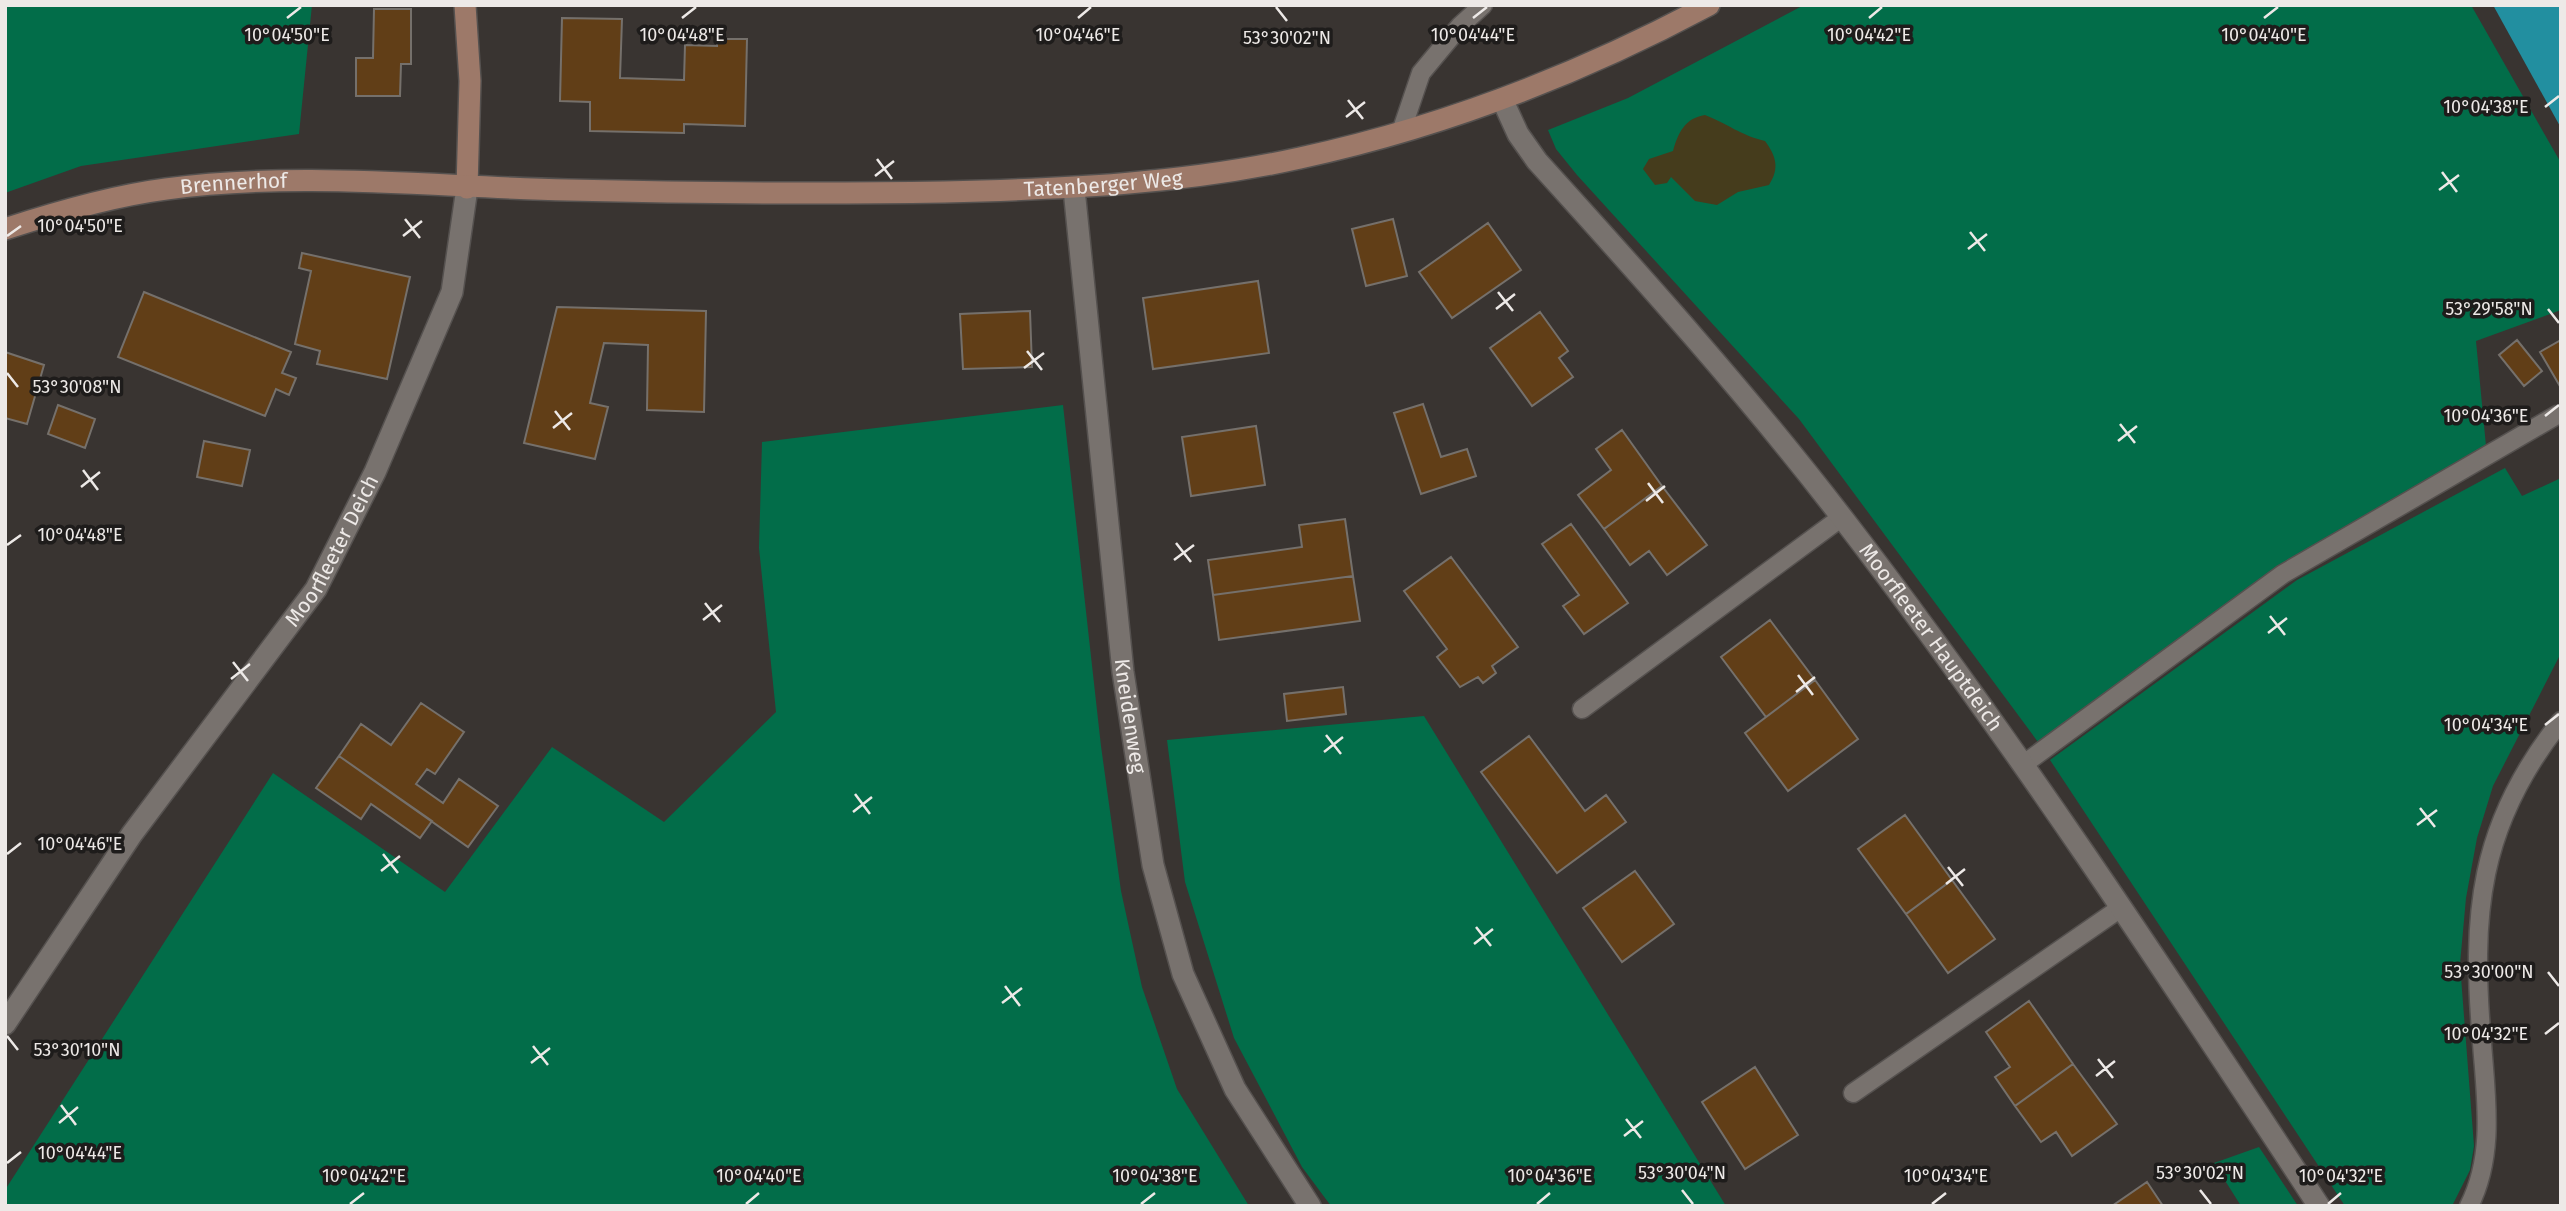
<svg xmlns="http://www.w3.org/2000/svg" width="2566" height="1211" viewBox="0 0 2566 1211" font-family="'Fira Sans',sans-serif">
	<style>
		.green { fill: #026d49 }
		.sand { fill: #453c1c }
		.water { fill: #228fa0 }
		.building { fill: #613e17; stroke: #75706b; stroke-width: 2 }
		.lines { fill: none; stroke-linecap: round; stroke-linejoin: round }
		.lane-casing { stroke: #55514f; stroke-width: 21 }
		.street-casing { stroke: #55514f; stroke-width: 24 }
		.secondary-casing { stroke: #55514f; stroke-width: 24 }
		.lane { stroke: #78726e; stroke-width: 18 }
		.street { stroke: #78726e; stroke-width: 21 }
		.secondary { stroke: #9d7969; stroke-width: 21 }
		.ticks { fill: none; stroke: #ede9e7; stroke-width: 2.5 }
		.labels { text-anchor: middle; stroke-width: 7; stroke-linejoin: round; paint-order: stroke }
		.street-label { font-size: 21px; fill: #ede9e7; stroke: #1e1c1b }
		.ticks-label { font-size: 18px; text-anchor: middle; fill: #ede9e7; stroke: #1e1c1b; stroke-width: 7; stroke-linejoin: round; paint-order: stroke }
	</style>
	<rect width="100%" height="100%" fill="#393431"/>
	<path class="green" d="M 5,5 L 312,5 L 299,134 L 81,166 L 5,193 Z
		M 1804,5 L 2471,5 L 2561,163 L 2561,310 L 2476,341 L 2486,446 L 2253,585 L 2038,742 L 1799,419 L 1577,175 L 1556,149 L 1548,130 L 1628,98 Z
		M 1063,405 L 1101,746 L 1121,891 L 1142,987 L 1177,1089 L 1249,1206 L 5,1206 L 5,1190 L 273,773 L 445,892 L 552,747 L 664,822 L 776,712 L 759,548 L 762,442 Z
		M 2505,468 L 2522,496 L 2561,478 L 2561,653 L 2493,786 L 2477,838 L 2466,898 L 2460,964 L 2474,1146 L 2470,1170 L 2452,1206 L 2345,1206 L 2050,760 L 2297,580 Z
		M 1424,716 L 1726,1206 L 1331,1206 L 1302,1167 L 1234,1038 L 1185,882 L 1167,740 Z
		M 2259,1147 L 2298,1206 L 2241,1206 L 2214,1163 Z"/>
	<path class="sand" d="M 1705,115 C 1728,124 1740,135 1765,141 C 1776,156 1780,168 1769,185 L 1738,192 L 1717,205 L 1695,201 L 1671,177 L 1667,183 L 1655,185 L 1643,169 L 1649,159 L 1673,151 C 1678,133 1685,118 1705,115 Z"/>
	<path class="water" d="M 2493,5 L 2561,5 L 2561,128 Z"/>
	<path class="building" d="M 374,9 L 411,9 L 411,64 L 401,64 L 400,96 L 356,96 L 356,58 L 373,58 Z
		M 562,18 L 622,19 L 620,78 L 684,80 L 685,45 L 717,46 L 717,39 L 747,39 L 745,126 L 684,124 L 684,133 L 590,131 L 590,102 L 560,101 Z
		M 1393,219 L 1407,276 L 1366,286 L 1352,229 Z
		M 1488,223 L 1521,270 L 1452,318 L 1419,272 Z
		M 302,253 L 410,277 L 387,379 L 317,364 L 320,351 L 295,344 L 311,271 L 299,268 Z
		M 1258,281 L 1269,353 L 1153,369 L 1143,298 Z
		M 144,292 L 291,352 L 282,373 L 296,378 L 289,395 L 276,389 L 265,416 L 118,357 Z
		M 557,307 L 706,311 L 704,412 L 647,410 L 648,345 L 604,343 L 590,403 L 608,407 L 595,459 L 524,443 Z
		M 1030,311 L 1032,367 L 963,369 L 960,314 Z
		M 1540,312 L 1568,351 L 1559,358 L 1573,377 L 1532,406 L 1490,348 Z
		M 2517,340 L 2542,371 L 2524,386 L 2499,355 Z
		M 2561,340 L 2561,388 L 2540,352 Z
		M 5,352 L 44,365 L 27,424 L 5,418 Z
		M 1423,404 L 1441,457 L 1467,449 L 1476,476 L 1421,494 L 1394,413 Z
		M 58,405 L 95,419 L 85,448 L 48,434 Z
		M 1256,426 L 1265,485 L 1191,496 L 1182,437 Z
		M 1622,430 L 1662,486 L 1604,529 L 1578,495 L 1611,470 L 1596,449 Z
		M 204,441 L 250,450 L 242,486 L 197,477 Z
		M 1662,486 L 1707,545 L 1667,575 L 1649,551 L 1630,565 L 1604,529 Z
		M 1345,519 L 1353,576 L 1213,595 L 1208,560 L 1302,547 L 1299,525 Z
		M 1571,524 L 1628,603 L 1584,634 L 1563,606 L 1579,595 L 1542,544 Z
		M 1451,557 L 1518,647 L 1492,666 L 1496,673 L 1483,683 L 1478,677 L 1460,687 L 1437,657 L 1447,649 L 1404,591 Z
		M 1353,576 L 1360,621 L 1219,640 L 1213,595 Z
		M 1770,620 L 1815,680 L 1766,717 L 1721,657 Z
		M 1815,680 L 1858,739 L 1788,791 L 1745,733 Z
		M 1343,687 L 1346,714 L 1287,721 L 1284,694 Z
		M 421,703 L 464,732 L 435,774 L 427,769 L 416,784 L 443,803 L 459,779 L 498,806 L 468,847 L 339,756 L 361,724 L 391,745 Z
		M 1529,736 L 1585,811 L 1606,795 L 1626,822 L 1557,873 L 1481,772 Z
		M 339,756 L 432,821 L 420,838 L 371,804 L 361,819 L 316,788 Z
		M 1905,815 L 1952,880 L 1906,914 L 1858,849 Z
		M 1635,871 L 1674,924 L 1622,962 L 1583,908 Z
		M 1952,880 L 1995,939 L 1948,973 L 1906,914 Z
		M 2029,1001 L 2073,1064 L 2015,1106 L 1995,1077 L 2010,1067 L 1986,1032 Z
		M 2073,1064 L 2117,1124 L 2072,1156 L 2056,1132 L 2041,1142 L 2015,1106 Z
		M 1755,1067 L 1798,1135 L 1745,1169 L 1702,1102 Z
		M 2147,1182 L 2163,1206 L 2112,1206 Z"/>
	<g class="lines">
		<defs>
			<path id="lane" d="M 1401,132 L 1421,73 L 1460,26 L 1483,5
				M 1582,709 L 1842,517
				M 2024,764 L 2283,574 L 2557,415
				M 1853,1093 L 2122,907
				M 2469,1206 C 2495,1155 2486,1098 2482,1043 C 2471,915 2478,825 2561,721"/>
			<g id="street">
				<path id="s1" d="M 1502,99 L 1518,134 L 1537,161 C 1643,278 1748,395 1844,520 C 2014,741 2166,973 2319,1206"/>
				<path id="s2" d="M 1074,189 L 1123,672 L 1153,865 L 1183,974 L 1235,1089 L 1310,1206"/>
				<path id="s3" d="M 5,1024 L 132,834 L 316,589 L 375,472 L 452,292 L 467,188"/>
			</g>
			<g id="secondary">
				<path d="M 465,5 L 470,81 L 467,188"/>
				<path id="s4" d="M 5,229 C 57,212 112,196 166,189 C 299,171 435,187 568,190 C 693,193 819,194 944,192 C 1064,189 1183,184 1300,158 C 1443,127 1580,74 1709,5"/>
			</g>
		</defs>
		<use href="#lane" class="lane-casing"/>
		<use href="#street" class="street-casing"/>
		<use href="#secondary" class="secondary-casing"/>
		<use href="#lane" class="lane"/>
		<use href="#street" class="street"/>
		<use href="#secondary" class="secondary"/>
	</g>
	<path class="ticks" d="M 1276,7 L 1287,21M 287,18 L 301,7M 682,18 L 696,7M 1078,18 L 1091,7M 1473,18 L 1487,7M 1869,18 L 1882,7M 2264,18 L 2278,7M 1348,100 L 1363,119M 2545,107 L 2559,96M 1346,117 L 1365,102M 877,159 L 892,179M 2442,172 L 2457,192M 875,176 L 894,161M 2439,190 L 2459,175M 405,219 L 420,238M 1970,232 L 1985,251M 7,236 L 21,226M 403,236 L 422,221M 1968,249 L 1987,234M 1498,292 L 1513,311M 1496,309 L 1515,294M 2548,309 L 2559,323M 1027,351 L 1042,370M 1024,368 L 1044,353M 7,373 L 18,387M 555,411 L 570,430M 2545,416 L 2559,405M 2120,424 L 2135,443M 553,428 L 572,413M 2118,441 L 2137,426M 83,470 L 98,490M 1648,483 L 1663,503M 81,487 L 100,472M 1646,501 L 1665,486M 1176,543 L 1191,562M 7,545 L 21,535M 1174,560 L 1194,545M 705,603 L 720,622M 2270,616 L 2285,635M 703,620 L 722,605M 2268,633 L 2287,618M 233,662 L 248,681M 1798,675 L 1813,695M 231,679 L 250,664M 1796,692 L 1815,677M 2545,725 L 2559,714M 1326,735 L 1341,754M 1324,752 L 1343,737M 855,794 L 870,814M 2420,808 L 2435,827M 853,812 L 872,797M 2417,825 L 2437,810M 7,854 L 21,843M 383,854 L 398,873M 1948,867 L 1963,886M 381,871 L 400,856M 1946,884 L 1965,869M 1476,927 L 1491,946M 1474,944 L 1493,929M 2548,972 L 2559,986M 1005,986 L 1020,1006M 1002,1003 L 1022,988M 2545,1034 L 2559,1023M 7,1036 L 18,1050M 533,1046 L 548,1065M 2098,1059 L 2113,1078M 531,1063 L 550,1048M 2096,1076 L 2115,1061M 61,1105 L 76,1125M 1626,1119 L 1641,1138M 59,1123 L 78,1107M 1624,1136 L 1643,1121M 7,1163 L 21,1152M 1682,1190 L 1693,1204M 2200,1190 L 2211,1204M 350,1204 L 364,1193M 746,1204 L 759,1193M 1141,1204 L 1155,1193M 1537,1204 L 1550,1193M 1932,1204 L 1946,1193M 2328,1204 L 2341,1193"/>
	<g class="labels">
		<g class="street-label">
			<text dy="7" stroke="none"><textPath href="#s4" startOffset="1104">Tatenberger Weg</textPath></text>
			<text dy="7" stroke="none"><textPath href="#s4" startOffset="234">Brennerhof</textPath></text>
			<text dy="7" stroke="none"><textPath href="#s3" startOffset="576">Moorfleeter Deich</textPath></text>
			<text dy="7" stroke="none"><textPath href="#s1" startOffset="690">Moorfleeter Hauptdeich</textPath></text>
			<text dy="7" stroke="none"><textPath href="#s2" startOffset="530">Kneidenweg</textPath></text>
		</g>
	</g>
	<g class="ticks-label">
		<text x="287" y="41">10°04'50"E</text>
		<text x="682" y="41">10°04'48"E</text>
		<text x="1078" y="41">10°04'46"E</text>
		<text x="1473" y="41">10°04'44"E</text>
		<text x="1869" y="41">10°04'42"E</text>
		<text x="2264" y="41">10°04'40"E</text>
		<text x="1287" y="44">53°30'02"N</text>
		<text x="2486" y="113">10°04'38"E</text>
		<text x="80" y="232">10°04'50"E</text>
		<text x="2489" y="315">53°29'58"N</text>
		<text x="77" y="393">53°30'08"N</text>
		<text x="2486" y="422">10°04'36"E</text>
		<text x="80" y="541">10°04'48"E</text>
		<text x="2486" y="731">10°04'34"E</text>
		<text x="80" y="850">10°04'46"E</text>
		<text x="2489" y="978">53°30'00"N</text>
		<text x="2486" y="1040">10°04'32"E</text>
		<text x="77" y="1056">53°30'10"N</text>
		<text x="80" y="1159">10°04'44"E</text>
		<text x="1682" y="1179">53°30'04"N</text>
		<text x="2200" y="1179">53°30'02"N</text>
		<text x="364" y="1182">10°04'42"E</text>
		<text x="759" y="1182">10°04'40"E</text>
		<text x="1155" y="1182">10°04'38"E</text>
		<text x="1550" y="1182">10°04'36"E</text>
		<text x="1946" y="1182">10°04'34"E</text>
		<text x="2341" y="1182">10°04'32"E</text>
	</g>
	<rect width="2566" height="1211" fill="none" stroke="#ede9e7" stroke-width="14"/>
</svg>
